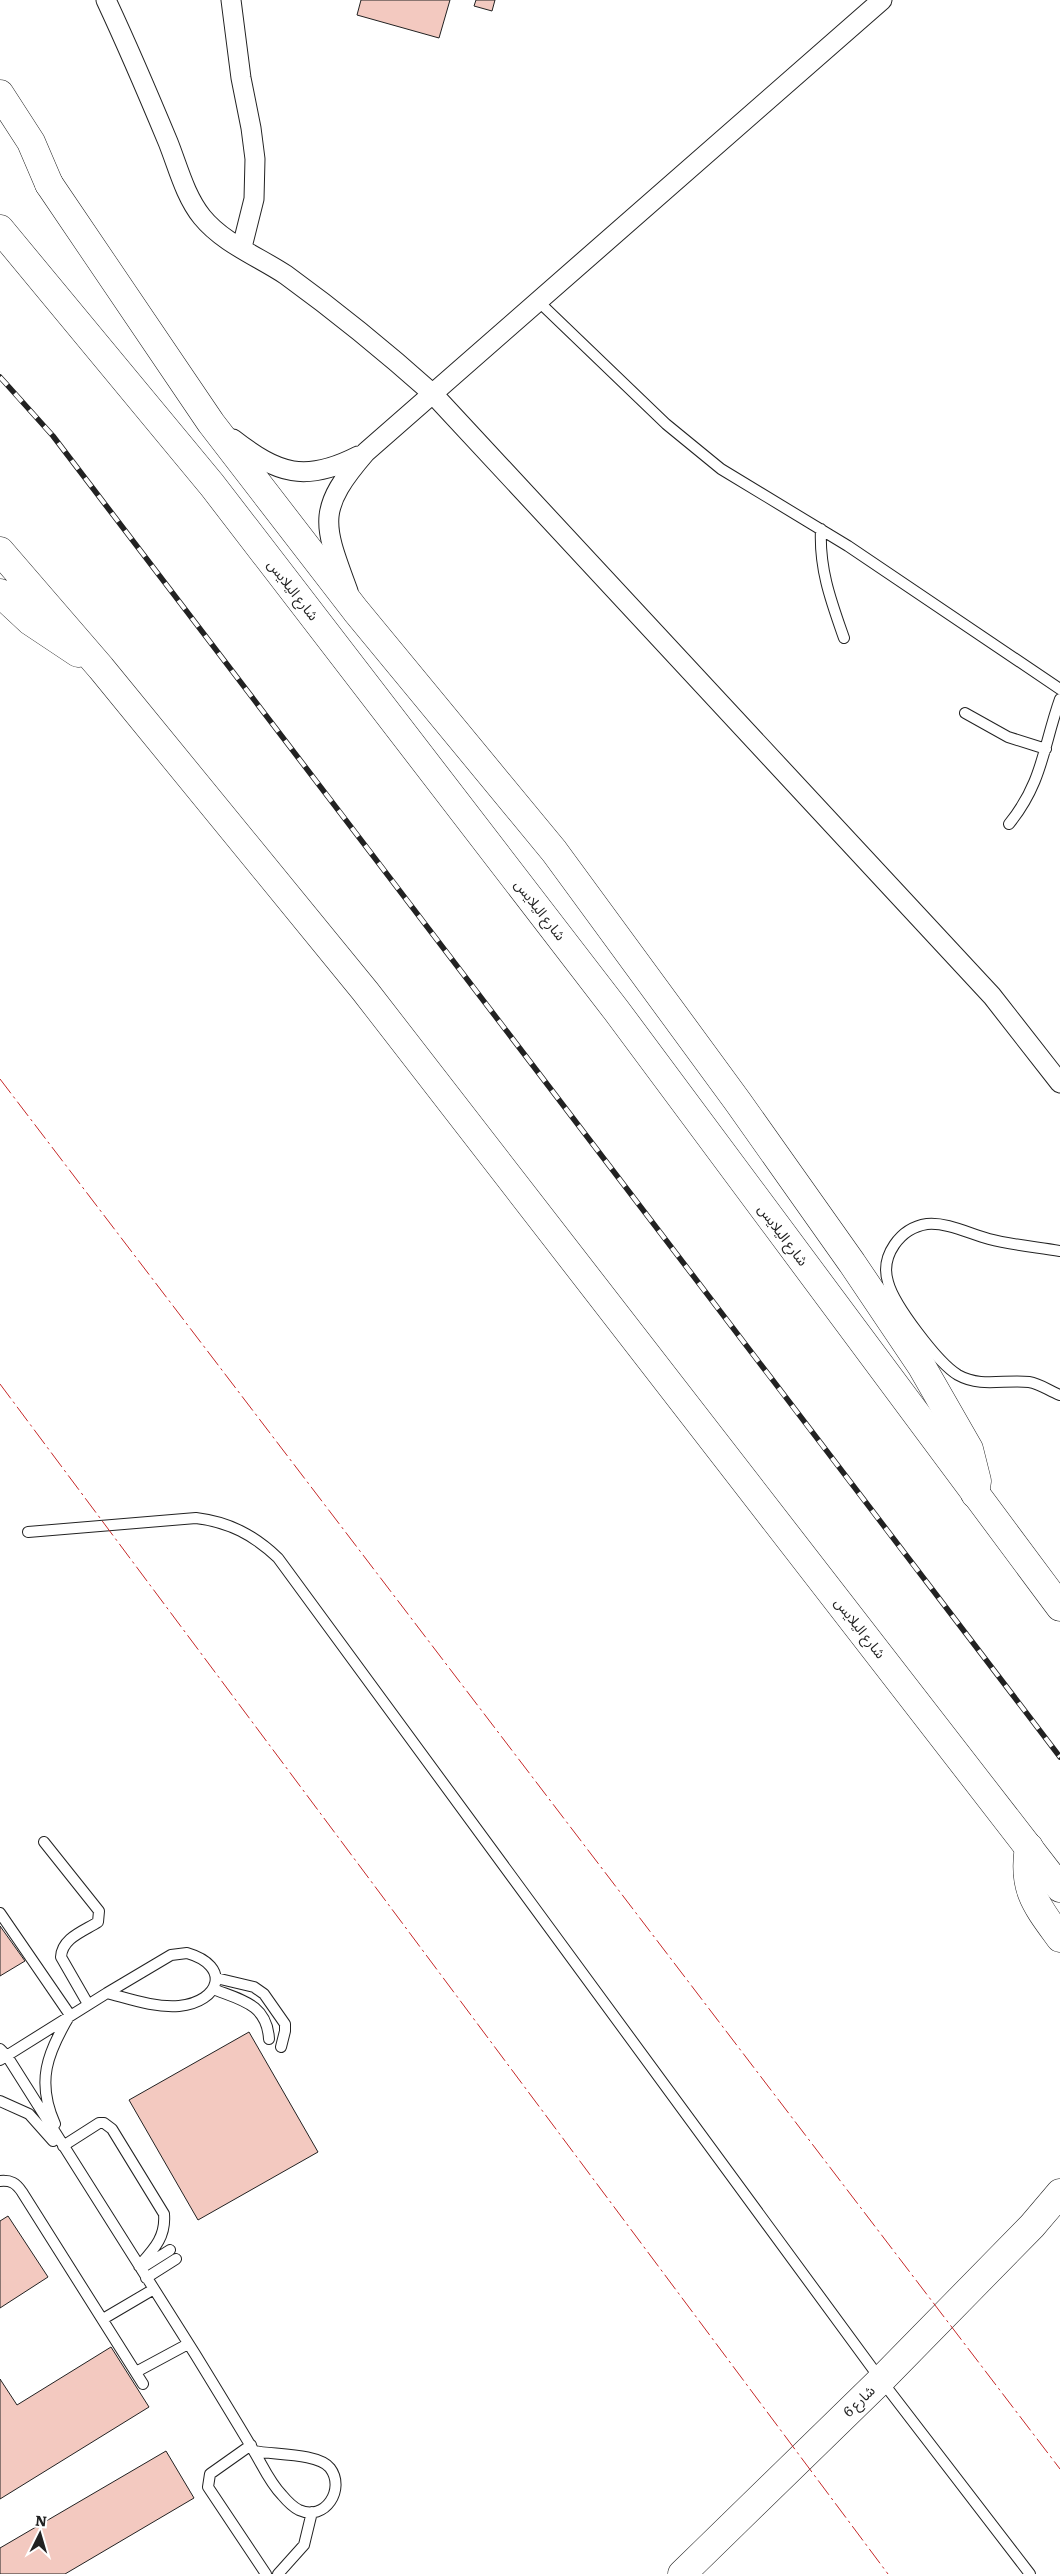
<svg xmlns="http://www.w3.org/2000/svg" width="1060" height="2574" viewBox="0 0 1060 2574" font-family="Literata,'Noto Sans Arabic',serif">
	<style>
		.building { fill: #f3c9c0; stroke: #222 }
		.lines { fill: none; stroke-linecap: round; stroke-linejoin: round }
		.lane-casing { stroke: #222; stroke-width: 12 }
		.street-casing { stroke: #222; stroke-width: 21 }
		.secondary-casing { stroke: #222; stroke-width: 29 }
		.highway-casing { stroke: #222; stroke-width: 29 }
		.lane { stroke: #fff; stroke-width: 10 }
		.street { stroke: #fff; stroke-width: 19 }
		.secondary { stroke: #fff; stroke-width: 28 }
		.highway { stroke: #fff; stroke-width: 28 }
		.rail-casing { stroke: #222; stroke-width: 5.5 }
		.rail { stroke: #fff; stroke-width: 4; stroke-dasharray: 11; stroke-linecap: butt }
		.power { stroke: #c62828; stroke-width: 1; stroke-dasharray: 18 4 2.5 4; stroke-linecap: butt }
		.labels { text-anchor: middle; stroke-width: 4; stroke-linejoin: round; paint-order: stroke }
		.street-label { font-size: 14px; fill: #222; stroke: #fff }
	</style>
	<rect width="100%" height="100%" fill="#fff"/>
	<path class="building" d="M 361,0 L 450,0 L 439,38 L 357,15 Z
		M 476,0 L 495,0 L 492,11 L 474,6 Z
		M 0,1926 L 25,1961 L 0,1976 Z
		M 249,2032 L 318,2152 L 198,2220 L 129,2100 Z
		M 8,2216 L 48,2277 L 0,2308 L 0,2221 Z
		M 111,2347 L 149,2407 L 0,2499 L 0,2379 L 17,2405 Z
		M 166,2451 L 194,2498 L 65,2574 L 0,2574 L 0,2548 Z"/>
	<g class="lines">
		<defs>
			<path id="lane" d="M 538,301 L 666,424 L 721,469 L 848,546 L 1060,689
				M 821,529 C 819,569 831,601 844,638
				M 965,713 L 1008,737 L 1046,749
				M 1009,824 C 1043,782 1043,747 1060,699
				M 1060,1251 C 1036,1247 1012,1245 989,1239 C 970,1234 947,1222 927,1224 C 900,1228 880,1256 888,1282 C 894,1305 938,1363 958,1375 C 981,1388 1005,1379 1029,1382 C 1041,1384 1049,1391 1060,1395
				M 28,1532 L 196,1518 C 229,1522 254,1535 278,1558 L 881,2380 L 1030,2574
				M 44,1842 L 99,1911 L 98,1922 C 84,1931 62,1938 61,1957 L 88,2004
				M 0,1913 L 70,2015 C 47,2053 36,2082 55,2124
				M 187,1953 C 232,1966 220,2002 179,2006 C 155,2008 130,1999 107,1993 L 171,1955 Z
				M 216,1978 L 254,1987 L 264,1994 L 285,2024 L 285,2031 L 281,2047
				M 213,1989 C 241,2000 267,2004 269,2039
				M 0,2049 L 7,2056 C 69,2156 133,2254 195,2354 C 214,2385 233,2416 252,2448 C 262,2464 269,2482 282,2495 C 287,2501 293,2507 299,2510 C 325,2522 346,2489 330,2468 C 318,2453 273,2455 254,2451
				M 0,2060 L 107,1993
				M 0,2101 L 29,2114 L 53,2141
				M 63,2146 L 99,2123 L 104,2123 L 112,2129 L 164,2214 C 166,2237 154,2249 139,2266
				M 0,2181 C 11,2180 16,2183 22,2192 L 143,2384
				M 143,2267 L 170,2250
				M 146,2278 L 176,2259
				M 103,2319 L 154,2289
				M 136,2372 L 188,2344
				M 251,2445 L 210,2474 L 208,2487 L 266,2574
				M 278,2574 L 304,2545 L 312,2512"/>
			<path id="street" d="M 106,0 C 128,47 148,94 168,142 C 178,167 185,196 202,217 C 223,243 259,257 286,275 C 337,312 386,352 433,394 L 992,996 L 1060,1083
				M 231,0 L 241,78 L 251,128 L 255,159 L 254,199 L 242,247
				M 233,439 C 278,474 305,483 358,456
				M 348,591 C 323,523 316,510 366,452 L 882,0"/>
			<path id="secondary" d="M 49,184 L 211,423 L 356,611 L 554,851 L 738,1102 L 852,1263 L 922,1367 L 969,1449 L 977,1481 L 975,1494
				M 1029,1847 C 1022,1889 1036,1905 1060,1938
				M 682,2574 L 881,2380 L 1032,2226 L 1060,2193"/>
			<path id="highway" d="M 0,94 L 31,142 L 49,184
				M 0,229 L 212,485 L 616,1010 L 1060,1607
				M 0,551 L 101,668 L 365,991 L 1060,1888
				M 0,593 L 30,621 L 78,653"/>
		</defs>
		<use href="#lane" class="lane-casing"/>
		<use href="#street" class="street-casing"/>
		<use href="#secondary" class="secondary-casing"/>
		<use href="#highway" class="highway-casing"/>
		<use href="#lane" class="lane"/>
		<use href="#street" class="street"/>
		<use href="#secondary" class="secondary"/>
		<use href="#highway" class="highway"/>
		<defs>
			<path id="rail" d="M 0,377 L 53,436 L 1060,1757"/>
		</defs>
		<use href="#rail" class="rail-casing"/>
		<use href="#rail" class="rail"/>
		<path class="power" d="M 0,1079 L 1060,2469
			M 0,1384 L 888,2574"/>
	</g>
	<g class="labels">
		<g class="street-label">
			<text transform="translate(293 590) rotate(52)" y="5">شارع اليلايس</text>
			<text transform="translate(540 910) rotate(52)" y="5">شارع اليلايس</text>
			<text transform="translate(783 1235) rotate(53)" y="5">شارع اليلايس</text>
			<text transform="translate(860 1628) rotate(52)" y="5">شارع اليلايس</text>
			<text transform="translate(859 2401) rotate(-44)" y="5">شارع 6</text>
		</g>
	</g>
	<g transform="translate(40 2534) rotate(5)" stroke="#ffffff" stroke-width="4" paint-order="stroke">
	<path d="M0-4L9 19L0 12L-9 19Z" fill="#222222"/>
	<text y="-8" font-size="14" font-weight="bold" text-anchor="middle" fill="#222222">N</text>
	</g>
</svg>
